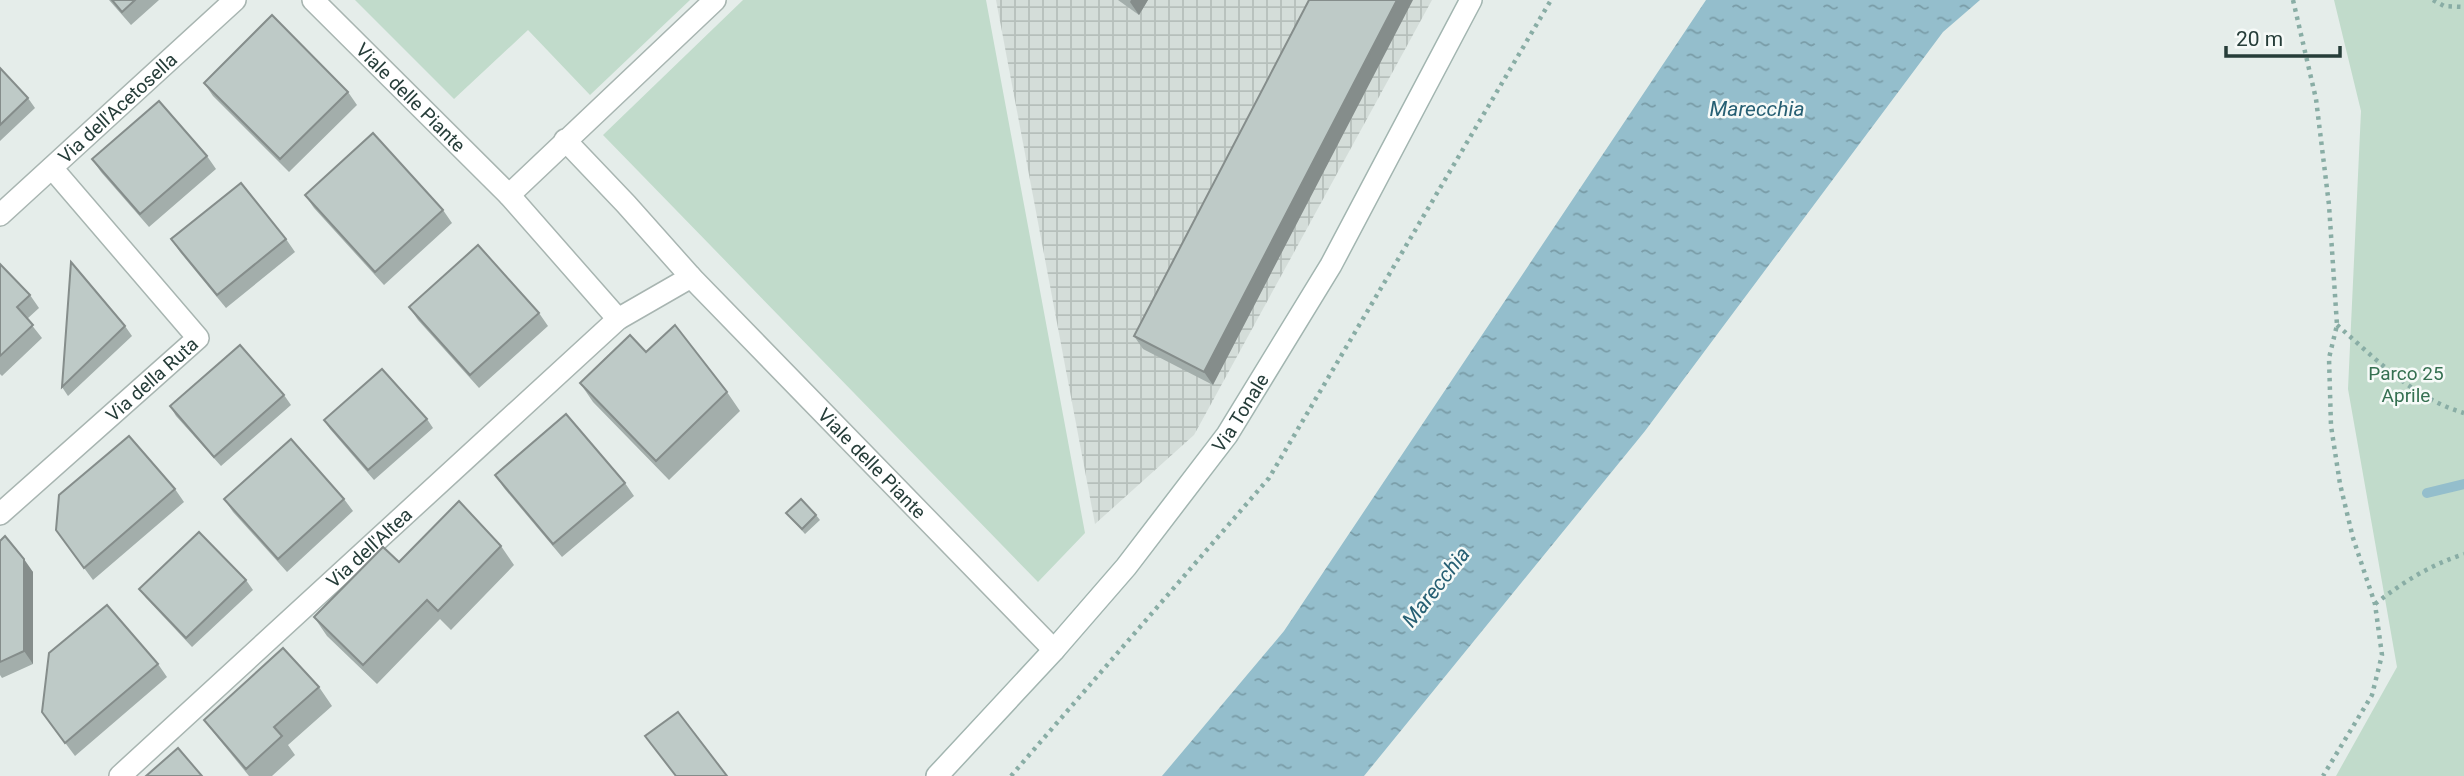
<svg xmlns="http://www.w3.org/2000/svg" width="2464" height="776" viewBox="0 0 2464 776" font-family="Roboto,sans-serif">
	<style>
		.industrial { fill: url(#industrial-grid) }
		.green { fill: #c1dbcb }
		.water { fill: url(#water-ripples) }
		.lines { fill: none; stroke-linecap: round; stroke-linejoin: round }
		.stream { stroke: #94becc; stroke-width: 10 }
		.street-casing { stroke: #a8b5b1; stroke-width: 24 }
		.secondary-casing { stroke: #a2b5b0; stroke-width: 24 }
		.path { stroke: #89ada5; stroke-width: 4.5; stroke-dasharray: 3.5 5; stroke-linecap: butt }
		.street { stroke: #fff; stroke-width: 21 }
		.secondary { stroke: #fff; stroke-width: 21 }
		.wall { fill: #a3aeab }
		.shaded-wall { fill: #858d8b }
		.building { fill: #becac7; stroke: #858d8b; stroke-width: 2 }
		.labels { text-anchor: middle; stroke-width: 5; stroke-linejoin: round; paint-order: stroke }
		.street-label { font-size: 19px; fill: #263d39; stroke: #f6faf8 }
		.park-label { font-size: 19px; fill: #357051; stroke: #f6faf8 }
		.water-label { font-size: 21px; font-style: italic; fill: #265f73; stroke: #f6faf8 }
	</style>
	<defs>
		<pattern id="industrial-grid" width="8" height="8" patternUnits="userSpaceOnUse" patternTransform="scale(1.75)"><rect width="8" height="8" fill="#d4ddd9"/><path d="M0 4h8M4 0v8" fill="none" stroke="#b6bfbb"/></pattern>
		<pattern id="water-ripples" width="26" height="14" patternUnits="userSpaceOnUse" patternTransform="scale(1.75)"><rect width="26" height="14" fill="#94becc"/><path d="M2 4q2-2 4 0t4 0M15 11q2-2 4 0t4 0" fill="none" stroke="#799ca7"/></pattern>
	</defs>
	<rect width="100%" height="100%" fill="#e5edea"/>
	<path class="industrial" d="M 996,0 L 1432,0 L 1194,435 L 1095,524 Z"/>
	<path class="green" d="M 355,0 L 690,0 L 590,95 L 528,30 L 454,99 Z
		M 743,0 L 986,0 L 1085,533 L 1038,582 L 603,135 Z
		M 2334,0 L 2464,0 L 2464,776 L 2336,776 L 2397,667 L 2348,389 L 2361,111 Z"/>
	<path class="water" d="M 1706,0 L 1980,0 L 1943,32 L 1645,431 L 1364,776 L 1162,776 L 1284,631 Z"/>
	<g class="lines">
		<path class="stream" d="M 2427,493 L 2464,484"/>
		<defs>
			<g id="street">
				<path id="s1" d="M 313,0 L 509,195 L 618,319"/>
				<path id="s2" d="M 565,140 L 626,204 L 691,277 L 1054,650"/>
				<path d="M 509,195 L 715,0"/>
				<path id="s3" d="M 0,215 L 235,0"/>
				<path id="s4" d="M 0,514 L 198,338 L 52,168"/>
				<path id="s5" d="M 120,776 L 618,319 L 691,277"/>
			</g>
			<g id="secondary">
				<path id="s6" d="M 937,776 L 1054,650 L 1126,567 L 1227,435 L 1331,265 L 1471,0"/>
			</g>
		</defs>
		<use href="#street" class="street-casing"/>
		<use href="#secondary" class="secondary-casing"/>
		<path class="path" d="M 2293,0 L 2316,99 L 2329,205 L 2337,325 L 2329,358 L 2331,426 L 2340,484 L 2353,538 L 2375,604 L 2382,655 L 2372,695 L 2323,776
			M 2433,0 L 2444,6 L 2464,7
			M 2337,325 C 2376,359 2413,398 2464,413
			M 2375,604 C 2403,582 2430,565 2464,554
			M 1011,776 L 1269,478 L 1551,0"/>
		<use href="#street" class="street"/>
		<use href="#secondary" class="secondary"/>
	</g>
	<path class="wall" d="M 109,0 L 159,0 L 131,25 Z
		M 1118,0 L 1148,0 L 1139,15 Z
		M 1309,0 L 1213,385 L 1143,349 L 1134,336 Z
		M 0,68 L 28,98 L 35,108 L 0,141 Z
		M 204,83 L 348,92 L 357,105 L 289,172 L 213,96 Z
		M 207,156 L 216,169 L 149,227 L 101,172 L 92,159 Z
		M 305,195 L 443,210 L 452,223 L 384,285 L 314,208 Z
		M 171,239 L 286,239 L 295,252 L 226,308 L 180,252 Z
		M 0,264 L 30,295 L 39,308 L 27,319 L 42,338 L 2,376 L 0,374 Z
		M 409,307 L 539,313 L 548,326 L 479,388 L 418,320 Z
		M 125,326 L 132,336 L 68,396 L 62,387 Z
		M 580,383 L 727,392 L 740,411 L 669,480 L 593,402 Z
		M 284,395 L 291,405 L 221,466 L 176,416 L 170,406 Z
		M 427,419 L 433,428 L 374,480 L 330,429 L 324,420 Z
		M 495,475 L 625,483 L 634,496 L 562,557 L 504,488 Z
		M 175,489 L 184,502 L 93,580 L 56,530 Z
		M 224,499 L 344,499 L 353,511 L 287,572 L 233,512 Z
		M 786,513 L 816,515 L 820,520 L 805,534 Z
		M 0,541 L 33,572 L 33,664 L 2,678 L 0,675 Z
		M 501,546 L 514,565 L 451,630 L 440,619 L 377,684 L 327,636 L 314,617 L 399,562 Z
		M 246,580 L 253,590 L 192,647 L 146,598 L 139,589 Z
		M 158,664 L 167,677 L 75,756 L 42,712 Z
		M 319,687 L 332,706 L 288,745 L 295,755 L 272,776 L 249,776 L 218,738 L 204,720 Z"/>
	<path class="shaded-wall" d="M 1131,0 L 1148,0 L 1139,15 L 1130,2 Z
		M 1397,0 L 1413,0 L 1213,385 L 1204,372 Z
		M 24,559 L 33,572 L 33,664 L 24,651 Z"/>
	<path class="building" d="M 112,0 L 135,0 L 122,12 Z
		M 1309,0 L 1397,0 L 1204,372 L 1134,336 Z
		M 272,15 L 348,92 L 280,159 L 204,83 Z
		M 0,68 L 28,98 L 0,125 Z
		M 159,101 L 207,156 L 140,214 L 92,159 Z
		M 373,133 L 443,210 L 375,272 L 305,195 Z
		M 241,183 L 286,239 L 217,295 L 171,239 Z
		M 478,245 L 539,313 L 470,375 L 409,307 Z
		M 71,262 L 125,326 L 62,387 Z
		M 0,264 L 30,295 L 17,307 L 33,325 L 0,356 Z
		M 675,325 L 727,392 L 656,461 L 580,383 L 630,335 L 646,352 Z
		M 240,345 L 284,395 L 214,457 L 170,406 Z
		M 382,369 L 427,419 L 368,470 L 324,420 Z
		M 566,414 L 625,483 L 553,544 L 495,475 Z
		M 129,436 L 175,489 L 84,568 L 56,530 L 59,495 Z
		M 291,439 L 344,499 L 278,559 L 224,499 Z
		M 801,499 L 816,515 L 802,529 L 786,513 Z
		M 459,501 L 501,546 L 438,611 L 427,600 L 363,665 L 314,617 L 383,547 L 399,562 Z
		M 199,532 L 246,580 L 186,638 L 139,589 Z
		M 5,536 L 24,559 L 24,651 L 0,662 L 0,541 Z
		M 107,605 L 158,664 L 65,743 L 42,712 L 49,653 Z
		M 283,648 L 319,687 L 274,727 L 282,736 L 246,769 L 204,720 Z
		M 678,712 L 727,776 L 676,776 L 645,736 Z
		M 178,748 L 202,776 L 146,776 Z"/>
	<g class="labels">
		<g class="street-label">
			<text dy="7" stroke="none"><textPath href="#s1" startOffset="138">Viale delle Piante</textPath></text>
			<text dy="7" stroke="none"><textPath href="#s3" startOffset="159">Via dell'Acetosella</textPath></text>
			<text dy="7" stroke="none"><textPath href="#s4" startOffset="203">Via della Ruta</textPath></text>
			<text dy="7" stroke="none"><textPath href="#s6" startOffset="474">Via Tonale</textPath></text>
			<text dy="7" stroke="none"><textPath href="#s2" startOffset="446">Viale delle Piante</textPath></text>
			<text dy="7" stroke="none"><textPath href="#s5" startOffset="338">Via dell'Altea</textPath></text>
		</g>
		<g class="park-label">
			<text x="2406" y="380">Parco 25<tspan x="2406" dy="22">Aprile</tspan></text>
		</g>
		<g class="water-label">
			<text x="1757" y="116">Marecchia</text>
			<text transform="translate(1436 587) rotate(-52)" y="7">Marecchia</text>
		</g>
	</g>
	<path d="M2226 46v10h114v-10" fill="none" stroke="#263d39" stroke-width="3.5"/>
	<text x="2236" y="46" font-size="21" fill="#263d39" stroke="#f6faf8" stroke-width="5" paint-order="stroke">20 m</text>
</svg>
